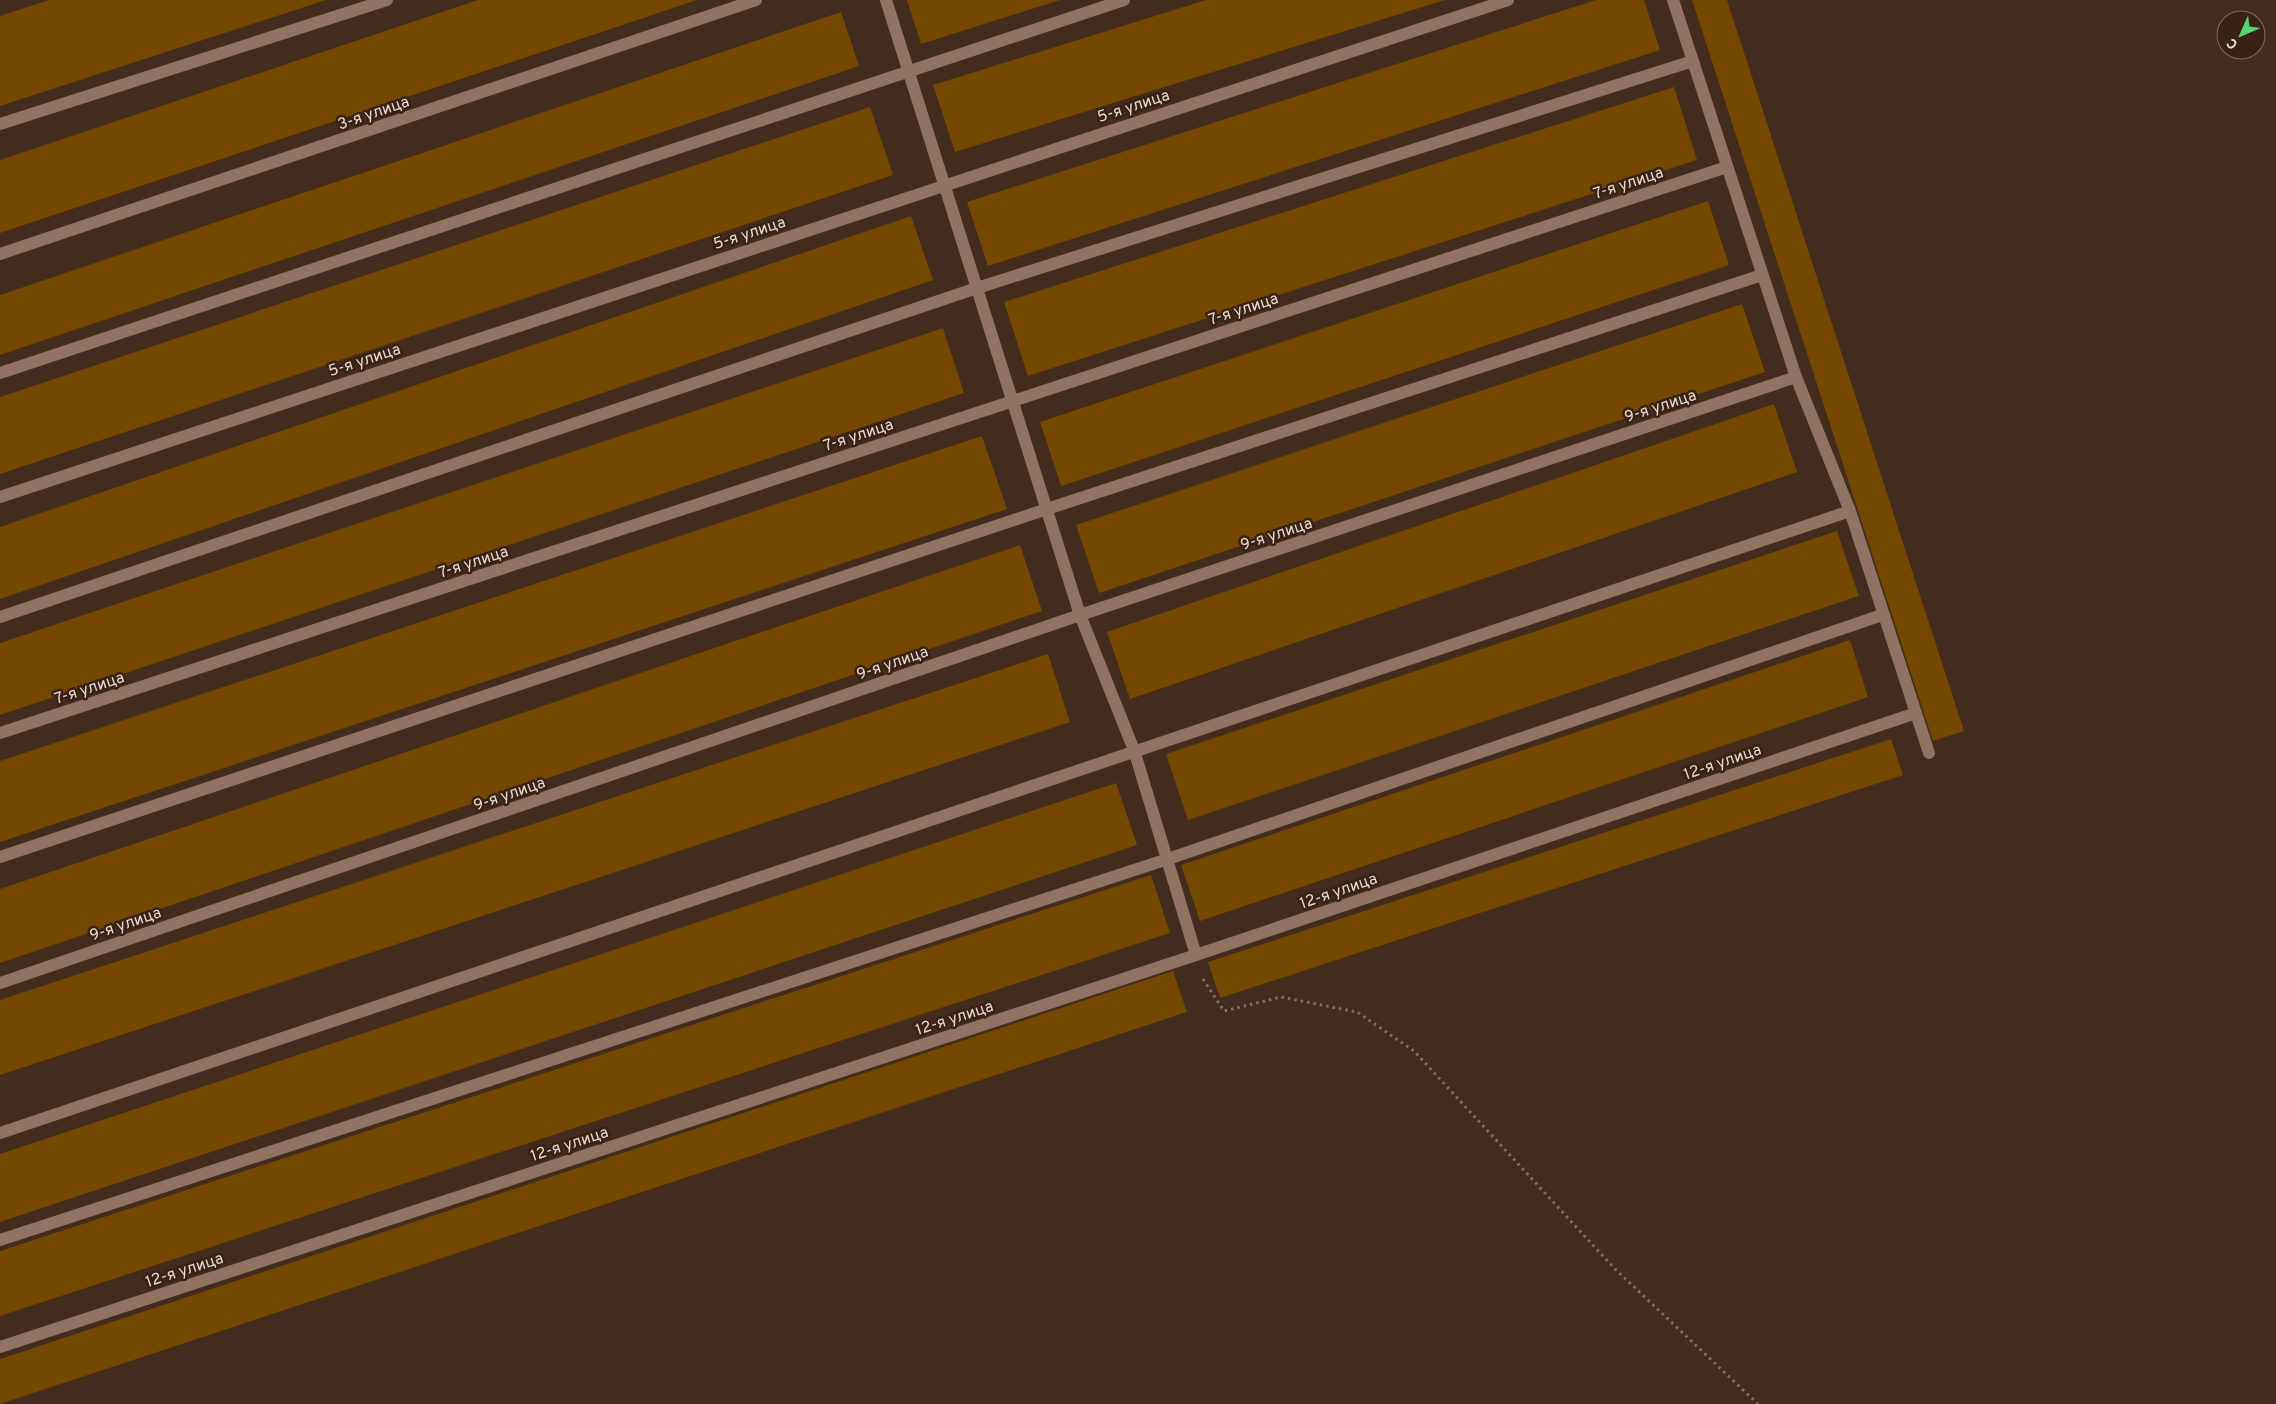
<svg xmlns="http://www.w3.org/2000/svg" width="2276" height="1404" viewBox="0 0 2276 1404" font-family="Overpass,sans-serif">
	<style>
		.building { fill: #744800 }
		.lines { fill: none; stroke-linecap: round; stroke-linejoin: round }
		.path { stroke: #846f63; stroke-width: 3; stroke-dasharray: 2.5 4; stroke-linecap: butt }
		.minor { stroke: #907363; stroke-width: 12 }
		.labels { text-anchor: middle; stroke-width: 5; stroke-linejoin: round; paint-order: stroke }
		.street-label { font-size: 16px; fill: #e9d9d0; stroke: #392113 }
	</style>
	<rect width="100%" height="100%" fill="#432b1d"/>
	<path class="building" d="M 49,0 L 326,0 L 0,106 L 0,16 Z
		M 478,0 L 697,0 L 0,233 L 0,160 Z
		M 907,0 L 1060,0 L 921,44 Z
		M 1206,0 L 1445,0 L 955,152 L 933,85 Z
		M 1596,0 L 1644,0 L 1660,50 L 988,266 L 967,202 Z
		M 1692,0 L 1727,0 L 1964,731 L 1933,741 Z
		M 841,12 L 859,66 L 0,355 L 0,295 Z
		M 1674,87 L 1697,160 L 1028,376 L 1004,302 Z
		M 870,107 L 893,175 L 0,474 L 0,397 Z
		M 1708,201 L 1729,265 L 1061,486 L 1040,422 Z
		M 911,216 L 933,280 L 0,599 L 0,527 Z
		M 1742,304 L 1765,372 L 1099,593 L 1076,525 Z
		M 943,328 L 964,393 L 0,715 L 0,643 Z
		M 1774,404 L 1797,472 L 1130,699 L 1107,632 Z
		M 982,436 L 1007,509 L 0,842 L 0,761 Z
		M 1837,531 L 1859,596 L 1188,820 L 1166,754 Z
		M 1020,545 L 1042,611 L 0,963 L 0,889 Z
		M 1850,640 L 1868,697 L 1200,921 L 1181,865 Z
		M 1048,654 L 1070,722 L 0,1075 L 0,1000 Z
		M 1891,739 L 1903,775 L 1220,998 L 1208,962 Z
		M 1116,783 L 1137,845 L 0,1222 L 0,1154 Z
		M 1151,875 L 1170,933 L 0,1316 L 0,1251 Z
		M 1173,971 L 1187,1012 L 0,1404 L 0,1359 Z"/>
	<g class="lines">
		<path class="path" d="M 1203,979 L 1224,1011 L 1281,997 L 1357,1012 L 1414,1051 L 1614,1268 L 1758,1404"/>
		<path class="minor" d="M 886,0 L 1080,615 L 1134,750 L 1196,955
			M 1673,0 L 1796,377 L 1850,511 L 1929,753
			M 0,124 L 387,0
			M 0,254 L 756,0
			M 0,373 L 1124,0
			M 0,497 L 1508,0
			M 0,617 L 977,288 L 1693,61
			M 0,733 L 1727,167
			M 0,857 L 1047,509 L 1762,275
			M 0,983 L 1080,615 L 1796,377
			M 0,1133 L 1850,511
			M 0,1240 L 1168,859 L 1882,615
			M 0,1347 L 1196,955 L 1916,713"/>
	</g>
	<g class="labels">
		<g class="street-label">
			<text transform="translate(1133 105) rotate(-18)" y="6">5-я улица</text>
			<text transform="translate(373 112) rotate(-19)" y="6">3-я улица</text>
			<text transform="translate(1628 182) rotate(-18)" y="6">7-я улица</text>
			<text transform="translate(749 232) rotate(-18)" y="6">5-я улица</text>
			<text transform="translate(1243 308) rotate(-18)" y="6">7-я улица</text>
			<text transform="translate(364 359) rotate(-18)" y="6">5-я улица</text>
			<text transform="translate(1660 405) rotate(-18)" y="6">9-я улица</text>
			<text transform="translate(858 434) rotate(-18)" y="6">7-я улица</text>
			<text transform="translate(1276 533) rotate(-18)" y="6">9-я улица</text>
			<text transform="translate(473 561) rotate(-18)" y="6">7-я улица</text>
			<text transform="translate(892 662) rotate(-19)" y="6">9-я улица</text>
			<text transform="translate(89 687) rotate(-18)" y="6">7-я улица</text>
			<text transform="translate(1722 761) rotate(-19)" y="6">12-я улица</text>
			<text transform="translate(509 793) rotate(-19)" y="6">9-я улица</text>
			<text transform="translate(1338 890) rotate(-19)" y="6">12-я улица</text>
			<text transform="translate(125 923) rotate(-19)" y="6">9-я улица</text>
			<text transform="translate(954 1017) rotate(-18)" y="6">12-я улица</text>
			<text transform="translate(569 1143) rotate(-18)" y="6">12-я улица</text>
			<text transform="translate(184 1269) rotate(-18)" y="6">12-я улица</text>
		</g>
	</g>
	<g transform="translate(2241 35) rotate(225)"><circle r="24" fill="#392113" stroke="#7f6b5f"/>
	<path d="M0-4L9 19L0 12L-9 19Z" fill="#59d56f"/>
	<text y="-8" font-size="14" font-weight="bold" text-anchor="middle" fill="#e9d9d0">С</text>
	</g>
</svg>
